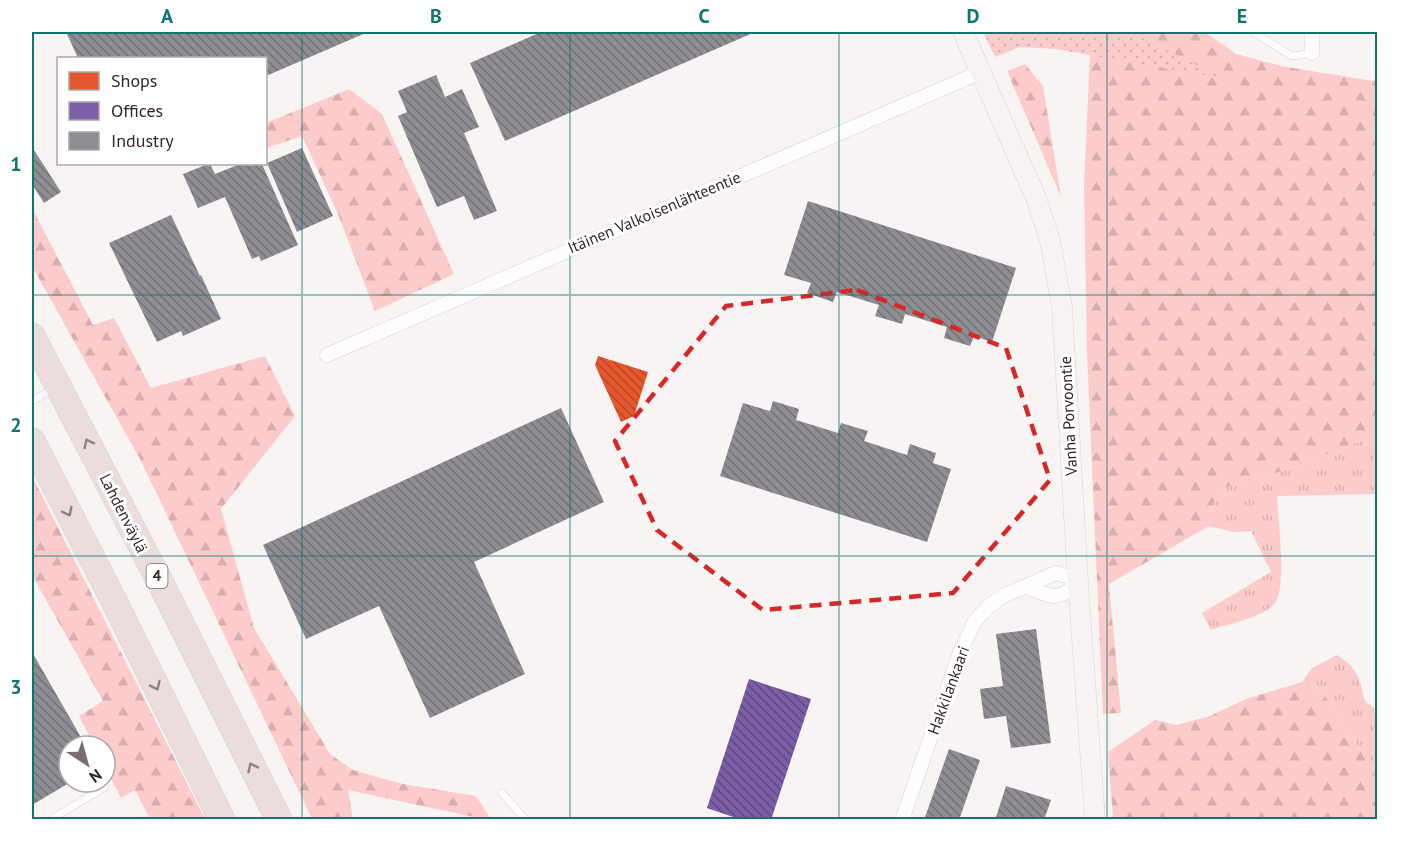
<svg xmlns="http://www.w3.org/2000/svg" width="1409" height="851" viewBox="0 0 1409 851" font-family="'PT Sans',sans-serif">
	<style>
		.grass { fill: url(#grass-tufts) }
		.forest { fill: url(#forest-firs) }
		.park { fill: url(#park-dots) }
		.shops { fill: url(#shops-back-hatch) }
		.offices { fill: url(#offices-back-hatch) }
		.industry { fill: url(#industry-back-hatch) }
		.lines { fill: none; stroke-linecap: round; stroke-linejoin: round }
		.service-casing { stroke: #d9cfcf; stroke-width: 8 }
		.minor-casing { stroke: #d9cfcf; stroke-width: 15 }
		.secondary-casing { stroke: #d9cfcf; stroke-width: 21 }
		.motorway-casing { stroke: #d4d0d0; stroke-width: 27 }
		.service { stroke: #fefdfd; stroke-width: 7 }
		.minor { stroke: #fefdfd; stroke-width: 14 }
		.secondary { stroke: #f8f3f3; stroke-width: 20 }
		.motorway { stroke: #ebdddd; stroke-width: 26 }
		.oneway { stroke: #908282 }
		.marked { fill: none; stroke: #d62828; stroke-width: 4.5; stroke-dasharray: 12 8; stroke-linejoin: round }
		.grid { fill: none; stroke: #0f766e; stroke-width: 1.5; stroke-opacity: 0.55 }
		.labels { text-anchor: middle; stroke-width: 6; stroke-linejoin: round; paint-order: stroke }
		.shield { fill: #fff; stroke: #726767; stroke-width: 1.5 }
		.shield-label { font-size: 15px; font-weight: bold; fill: #352626 }
		.street-label { font-size: 16px; fill: #352626; stroke: #fff }
		.neatline { fill: none; stroke: #0f766e; stroke-width: 2 }
		.grid-label { font-size: 20px; text-anchor: middle; font-weight: bold; fill: #0f766e }
	</style>
	<defs>
		<pattern id="grass-tufts" width="24" height="20" patternUnits="userSpaceOnUse" patternTransform="scale(1.5)"><rect width="24" height="20" fill="#fbcccb"/><path d="M3 7l-1-3M5 7V3M7 7l1-3M15 17l-1-3M17 17v-4M19 17l1-3" fill="none" stroke="#d8afae"/></pattern>
		<pattern id="forest-firs" width="22" height="20" patternUnits="userSpaceOnUse" patternTransform="scale(1.5)"><rect width="22" height="20" fill="#fbcccb"/><path d="M5 1l3.5 6h-7zM16 11l3.5 6h-7z" fill="#d8afae"/></pattern>
		<pattern id="park-dots" width="8" height="8" patternUnits="userSpaceOnUse" patternTransform="scale(1.5)"><rect width="8" height="8" fill="#fbcccb"/><path d="M2 2h.1M6 6h.1" fill="none" stroke="#d8afae" stroke-width="1.8" stroke-linecap="round"/></pattern>
		<pattern id="shops-back-hatch" width="6" height="6" patternUnits="userSpaceOnUse" patternTransform="scale(1.5)"><rect width="6" height="6" fill="#e4572e"/><path d="M-1 5l2 2M0 0l6 6M5-1l2 2" fill="none" stroke="#ba4827"/></pattern>
		<pattern id="offices-back-hatch" width="6" height="6" patternUnits="userSpaceOnUse" patternTransform="scale(1.5)"><rect width="6" height="6" fill="#7b5ea7"/><path d="M-1 5l2 2M0 0l6 6M5-1l2 2" fill="none" stroke="#604980"/></pattern>
		<pattern id="industry-back-hatch" width="6" height="6" patternUnits="userSpaceOnUse" patternTransform="scale(1.5)"><rect width="6" height="6" fill="#8d8d92"/><path d="M-1 5l2 2M0 0l6 6M5-1l2 2" fill="none" stroke="#747377"/></pattern>
	</defs>
	<rect width="100%" height="100%" fill="#f9f4f4"/>
	<path class="grass" d="M 1377,435 L 1377,494 L 1277,496 C 1278,517 1287,589 1275,603 C 1264,617 1228,624 1211,630 L 1202,613 L 1271,572 L 1251,531 L 1233,532 L 1209,526 L 1217,490 L 1292,468 Z
		M 1337,655 C 1358,668 1359,678 1365,701 L 1377,710 L 1377,777 L 1324,694 L 1302,682 L 1312,668 Z"/>
	<path class="forest" d="M 1091,32 L 1205,32 L 1236,54 L 1281,66 L 1373,81 L 1378,75 L 1377,435 L 1292,468 L 1217,490 L 1209,526 L 1109,584 L 1121,713 L 1103,714 L 1087,354 L 1084,186 Z
		M 1025,64 L 1043,86 L 1061,197 L 1007,71 Z
		M 349,89 L 382,114 L 454,274 L 375,311 L 338,214 L 302,136 L 266,148 L 266,123 Z
		M 32,208 L 93,325 L 114,318 L 151,388 L 265,356 L 295,416 L 221,509 L 254,628 L 330,754 L 353,770 L 403,784 L 476,796 L 491,819 L 483,819 L 348,790 L 353,819 L 312,819 L 141,461 L 32,266 Z
		M 32,476 L 205,819 L 150,819 L 135,790 L 121,798 L 105,767 L 105,746 L 94,746 L 79,716 L 103,701 L 32,575 Z
		M 1302,682 L 1324,694 L 1377,777 L 1377,819 L 1113,819 L 1108,752 L 1155,720 L 1176,725 L 1210,716 L 1246,699 Z"/>
	<path class="park" d="M 983,32 L 1130,32 L 1225,79 L 1056,49 L 1020,47 L 995,57 Z"/>
	<path class="shops" d="M 598,356 L 648,372 L 634,416 L 621,422 L 595,365 Z"/>
	<path class="offices" d="M 749,679 L 811,699 L 771,820 L 742,820 L 707,808 Z"/>
	<path class="industry" d="M 66,32 L 368,32 L 266,76 L 266,58 L 78,58 Z
		M 541,32 L 755,32 L 505,141 L 470,63 Z
		M 436,75 L 445,97 L 462,89 L 479,127 L 464,133 L 497,211 L 474,220 L 464,196 L 437,207 L 398,116 L 407,112 L 398,91 Z
		M 32,147 L 61,192 L 44,203 L 32,184 Z
		M 302,148 L 333,216 L 297,232 L 267,163 Z
		M 208,164 L 210,164 L 215,174 L 240,164 L 262,164 L 298,245 L 261,261 L 259,256 L 252,259 L 225,197 L 198,208 L 183,174 Z
		M 808,201 L 1016,268 L 992,342 L 974,336 L 970,346 L 944,338 L 947,327 L 905,314 L 902,324 L 875,316 L 879,305 L 837,292 L 833,302 L 807,293 L 811,283 L 784,275 Z
		M 171,215 L 200,276 L 201,275 L 221,319 L 183,336 L 181,331 L 157,342 L 109,243 Z
		M 773,401 L 799,409 L 796,420 L 838,433 L 841,423 L 868,431 L 864,441 L 907,455 L 910,444 L 936,453 L 933,463 L 951,469 L 927,542 L 720,476 L 743,403 L 770,411 Z
		M 561,408 L 604,502 L 474,562 L 525,674 L 430,718 L 379,606 L 306,639 L 263,545 Z
		M 1036,629 L 1051,743 L 1011,748 L 1006,716 L 984,719 L 980,689 L 1003,686 L 996,634 Z
		M 32,652 L 86,746 L 69,746 L 69,783 L 32,805 Z
		M 949,749 L 980,760 L 959,820 L 924,820 Z
		M 1006,786 L 1051,800 L 1044,820 L 995,820 Z"/>
	<g class="lines">
		<defs>
			<path id="service" d="M 1253,32 L 1292,56 L 1312,53
				M 32,401 L 53,389
				M 502,793 L 526,820
				M 50,820 L 105,787"/>
			<path id="minor" d="M 1312,32 L 1312,53
				M 327,355 L 981,72
				M 902,820 L 961,650 L 975,621 L 988,607 L 1003,596 L 1056,573 L 1067,576 L 1078,583 C 1058,602 1051,597 1027,587"/>
			<path id="secondary" d="M 963,32 L 1036,198 L 1050,240 L 1062,307 L 1078,583 L 1095,820"/>
			<path id="motorway" d="M 32,336 L 159,580 L 279,820
				M 32,441 L 115,603 L 222,820"/>
		</defs>
		<use href="#service" class="service-casing"/>
		<use href="#minor" class="minor-casing"/>
		<use href="#secondary" class="secondary-casing"/>
		<use href="#motorway" class="motorway-casing"/>
		<use href="#service" class="service"/>
		<use href="#minor" class="minor"/>
		<use href="#secondary" class="secondary"/>
		<use href="#motorway" class="motorway"/>
	</g>
	<defs><path id="oneway-chevron" d="M-2-3.5L2.5 0L-2 3.5" fill="none" stroke-width="1.6" stroke-linecap="round" stroke-linejoin="round" transform="scale(1.5)"/></defs>
	<g class="oneway">
		<use href="#oneway-chevron" transform="translate(88 443) rotate(-117)"/>
		<use href="#oneway-chevron" transform="translate(68 512) rotate(63)"/>
		<use href="#oneway-chevron" transform="translate(156 686) rotate(64)"/>
		<use href="#oneway-chevron" transform="translate(252 767) rotate(-116)"/>
	</g>
	<path class="marked" d="M 857,290 L 1006,348 L 1050,480 L 953,593 L 763,610 L 657,530 L 615,441 L 726,306 Z"/>
	<path class="grid" d="M 302,32 L 302,820M 570,32 L 570,820M 839,32 L 839,820M 1107,32 L 1107,820M 32,295 L 1378,295M 32,556 L 1378,556"/>
	<g class="labels">
		<rect class="shield" x="146.5" y="564" width="21" height="24" rx="4.5"/>
		<g class="shield-label">
			<text x="157" y="581">4</text>
		</g>
		<g class="street-label">
			<text transform="translate(654 212) rotate(-23)" y="6">Itäinen Valkoisenlähteentie</text>
			<text transform="translate(1068 416) rotate(-93)" y="6">Vanha Porvoontie</text>
			<text transform="translate(124 513) rotate(63)" y="6">Lahdenväylä</text>
			<text transform="translate(948 690) rotate(-70)" y="6">Hakkilankaari</text>
		</g>
	</g>
	<rect width="1409" height="851" fill="none" stroke="#ffffff" stroke-width="66"/>
	<rect x="57" y="57" width="210" height="108" fill="#ffffff" stroke="#aea8a8" stroke-width="1.5"/>
	<rect x="69" y="72" width="30" height="18" fill="#e4572e" stroke="#aea8a8" stroke-width="1.5"/>
	<text x="111" y="87" font-size="18" fill="#352626">Shops</text>
	<rect x="69" y="102" width="30" height="18" fill="#7b5ea7" stroke="#aea8a8" stroke-width="1.5"/>
	<text x="111" y="117" font-size="18" fill="#352626">Offices</text>
	<rect x="69" y="132" width="30" height="18" fill="#8d8d92" stroke="#aea8a8" stroke-width="1.5"/>
	<text x="111" y="147" font-size="18" fill="#352626">Industry</text>
	<g transform="translate(87 764) rotate(144)"><circle r="28" fill="#ffffff" stroke="#aea8a8" stroke-width="1.5"/>
	<path d="M0-4.5L10 22L0 15L-10 22Z" fill="#7a6e6e"/>
	<text y="-9" font-size="16" font-weight="bold" text-anchor="middle" fill="#352626">N</text>
	</g>
	<rect x="33" y="33" width="1343" height="785" class="neatline"/>
	<g class="grid-label">
		<text x="167" y="23">A</text>
		<text x="436" y="23">B</text>
		<text x="704" y="23">C</text>
		<text x="973" y="23">D</text>
		<text x="1242" y="23">E</text>
		<text x="16" y="171">1</text>
		<text x="16" y="432">2</text>
		<text x="16" y="694">3</text>
	</g>
</svg>
